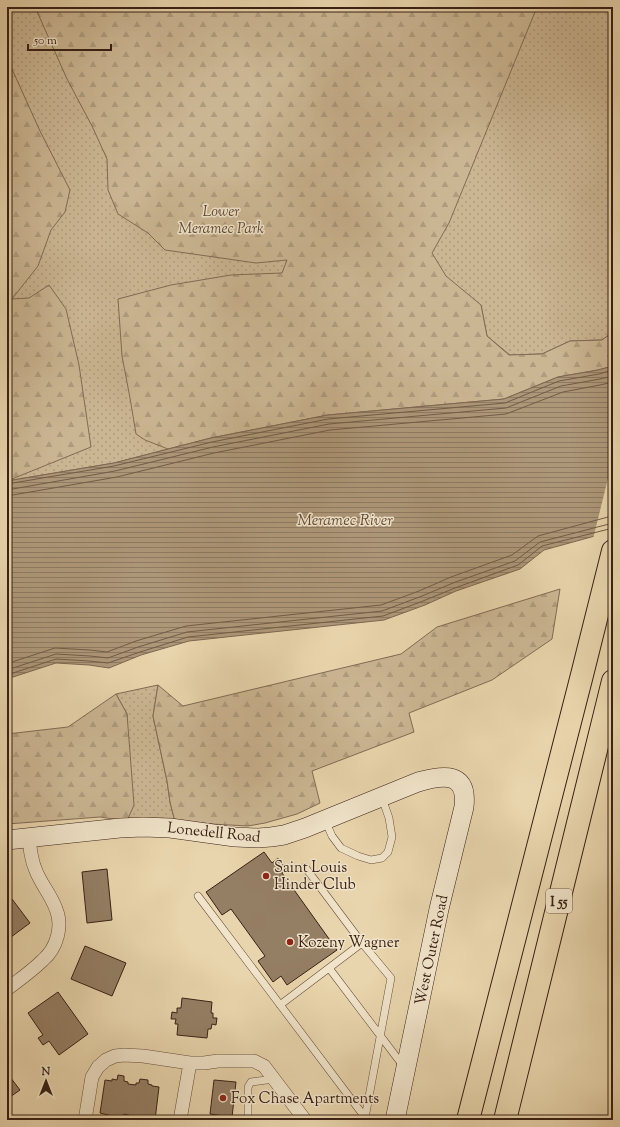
<svg xmlns="http://www.w3.org/2000/svg" width="620" height="1127" viewBox="0 0 620 1127" font-family="'Sorts Mill Goudy',serif">
	<style>
		.grass { fill: url(#grass-dots); stroke: #826b54 }
		.forest { fill: url(#forest-firs); stroke: #826b54 }
		.water { fill: url(#water-rules); stroke: #7e6751 }
		.pier { fill: #e9d5ad }
		.lines { fill: none; stroke-linecap: round; stroke-linejoin: round }
		.shore { stroke: #725c46; stroke-width: 1 }
		.building { fill: #947e64; stroke: #382014 }
		.lane-casing { stroke: #644d3a; stroke-width: 8 }
		.street-casing { stroke: #644d3a; stroke-width: 14 }
		.secondary-casing { stroke: #382014; stroke-width: 20 }
		.highway-casing { stroke: #382014; stroke-width: 24 }
		.lane { stroke: #f1e4ca; stroke-width: 7 }
		.street { stroke: #f1e4ca; stroke-width: 13 }
		.secondary { stroke: #f1e4ca; stroke-width: 19 }
		.highway { stroke: #e9d5ad; stroke-width: 22 }
		.poi-dot { fill: #8f2418; stroke: #f1e4ca; stroke-width: 1.5 }
		.labels { text-anchor: middle; stroke-width: 3; stroke-linejoin: round; paint-order: stroke }
		.shield { fill: #f1e4ca; stroke: #705b4b; stroke-width: 1 }
		.shield-label { font-size: 14px; font-weight: bold; fill: #382014 }
		.park-label { font-size: 15px; font-style: italic; fill: #5d4634; stroke: #f1e4ca }
		.street-label { font-size: 15px; fill: #382014; stroke: #f1e4ca }
		.poi-label { font-size: 15px; fill: #382014; stroke: #f1e4ca; text-anchor: start }
		.water-label { font-size: 16px; font-style: italic; fill: #614a37; stroke: #f1e4ca }
	</style>
	<defs>
		<pattern id="grass-dots" width="8" height="8" patternUnits="userSpaceOnUse"><rect width="8" height="8" fill="#cbb693"/><path d="M2 2h.1M6 6h.1" fill="none" stroke="#af9c7e" stroke-width="1.8" stroke-linecap="round"/></pattern>
		<pattern id="forest-firs" width="22" height="20" patternUnits="userSpaceOnUse"><rect width="22" height="20" fill="#cbb693"/><path d="M5 1l3.5 6h-7zM16 11l3.5 6h-7z" fill="#af9c7e"/></pattern>
		<pattern id="water-rules" width="6" height="5" patternUnits="userSpaceOnUse"><rect width="6" height="5" fill="#ad9779"/><path d="M0 2.5h6" fill="none" stroke="#8e7b62"/></pattern>
	</defs>
	<rect width="100%" height="100%" fill="#e9d5ad"/>
	<filter id="stains"><feTurbulence type="fractalNoise" baseFrequency=".005" numOctaves="4"/><feColorMatrix values="0 0 0 0 .2 0 0 0 0 .09 0 0 0 0 .02 0 0 0 .5 -.17"/></filter>
	<radialGradient id="worn" r=".72"><stop offset=".6" stop-color="#630" stop-opacity="0"/><stop offset="1" stop-color="#630" stop-opacity=".3"/></radialGradient>
	<path class="grass" d="M 7,7 L 613,7 L 613,332 L 602,340 L 570,341 L 542,354 L 510,355 L 487,336 L 481,305 L 394,409 L 328,415 L 211,438 L 114,463 L 7,481 Z
		M 158,685 L 153,716 L 167,781 L 170,802 L 175,822 L 127,821 L 127,714 L 116,694 Z"/>
	<path class="forest" d="M 35,7 L 537,7 L 449,223 L 432,253 L 446,276 L 481,305 L 487,336 L 509,355 L 542,354 L 570,341 L 602,340 L 613,332 L 613,366 L 598,370 L 558,377 L 504,399 L 328,415 L 211,438 L 168,449 L 145,440 L 136,434 L 130,398 L 122,356 L 118,299 L 171,285 L 231,275 L 282,273 L 287,260 L 256,263 L 165,250 L 148,233 L 118,214 L 108,190 L 107,159 L 92,126 L 67,79 Z
		M 7,58 L 40,131 L 70,190 L 65,212 L 51,230 L 38,266 L 12,299 L 29,298 L 49,285 L 66,309 L 79,365 L 91,447 L 7,481 Z
		M 560,589 L 552,639 L 492,680 L 409,713 L 414,732 L 312,771 L 320,803 L 297,814 L 265,823 L 248,826 L 175,822 L 170,802 L 167,781 L 153,716 L 158,685 L 183,706 L 401,654 L 437,627 Z
		M 116,694 L 127,714 L 134,805 L 127,821 L 100,817 L 7,824 L 7,734 L 68,727 Z"/>
	<path class="water" d="M 613,366 L 613,531 L 544,550 L 520,569 L 456,591 L 425,605 L 384,620 L 189,641 L 141,655 L 109,668 L 89,665 L 56,663 L 13,677 L 7,676 L 7,481 L 114,463 L 211,438 L 328,415 L 504,399 L 558,377 L 598,370 Z"/>
	<path class="pier" d="M 613,458 L 613,534 L 593,539 Z"/>
	<g class="lines">
		<path class="shore" d="M 7,484 L 114,466 L 212,442 L 328,419 L 505,403 L 559,381 L 599,374 L 613,370
			M 7,490 L 115,471 L 213,447 L 329,424 L 506,408 L 561,386 L 600,379 L 613,376
			M 7,496 L 117,477 L 214,453 L 330,430 L 506,414 L 563,392 L 600,385 L 613,382
			M 7,661 L 12,662 L 55,648 L 90,650 L 107,652 L 136,641 L 186,626 L 381,605 L 419,591 L 451,577 L 512,555 L 538,536 L 608,517 L 613,517
			M 7,668 L 13,668 L 56,654 L 90,656 L 108,658 L 138,647 L 187,632 L 382,611 L 422,596 L 453,583 L 515,561 L 540,542 L 613,523
			M 7,673 L 13,673 L 56,659 L 89,661 L 108,663 L 140,652 L 188,637 L 383,616 L 423,601 L 455,588 L 518,565 L 542,546 L 613,528"/>
	</g>
	<path class="building" d="M 264,852 L 272,863 L 278,858 L 287,870 L 282,873 L 337,950 L 287,985 L 281,976 L 273,982 L 258,961 L 265,956 L 231,909 L 222,915 L 206,892 Z
		M 107,869 L 112,920 L 87,923 L 82,872 Z
		M 12,899 L 30,923 L 7,940 L 7,902 Z
		M 85,946 L 126,963 L 112,996 L 71,979 Z
		M 58,992 L 88,1034 L 59,1055 L 49,1041 L 43,1045 L 38,1038 L 43,1035 L 28,1013 Z
		M 182,998 L 212,1002 L 211,1013 L 213,1013 L 213,1018 L 217,1018 L 216,1025 L 212,1024 L 211,1029 L 208,1029 L 207,1038 L 177,1035 L 178,1024 L 175,1024 L 176,1019 L 171,1019 L 172,1012 L 177,1013 L 177,1008 L 181,1008 Z
		M 7,1073 L 20,1090 L 7,1099 Z
		M 118,1075 L 124,1076 L 124,1081 L 128,1082 L 128,1084 L 136,1085 L 136,1083 L 139,1083 L 140,1079 L 148,1080 L 148,1084 L 152,1085 L 152,1086 L 159,1087 L 155,1120 L 136,1120 L 136,1119 L 131,1118 L 132,1116 L 124,1114 L 123,1117 L 119,1117 L 118,1120 L 111,1120 L 112,1116 L 100,1113 L 105,1080 L 112,1081 L 112,1079 L 117,1080 Z
		M 214,1080 L 236,1082 L 232,1117 L 210,1114 Z"/>
	<g class="lines">
		<defs>
			<path id="lane" d="M 325,820 L 332,836 L 341,848 L 358,856 L 371,860 L 382,858 L 388,852 L 392,837 L 389,818 L 382,798
				M 198,896 L 367,1120
				M 362,943 L 391,978 L 365,1118
				M 329,968 L 404,1067
				M 280,1005 L 362,943 L 305,867
				M 250,1120 L 248,1118 L 248,1087 L 251,1082 L 274,1079"/>
			<path id="street" d="M 7,989 C 19,980 32,971 43,960 C 57,948 63,926 56,909 C 51,895 41,884 36,871 C 31,860 30,849 29,837
				M 85,1120 L 92,1077 L 98,1067 L 106,1060 L 115,1056 L 124,1055 L 143,1056 L 190,1063 L 204,1063 L 218,1061 L 254,1061 L 264,1066 L 305,1120
				M 180,1120 L 190,1063"/>
			<path id="secondary" d="M 7,840 L 120,828 L 143,827 L 170,828 L 235,837 L 258,838 L 271,837 L 284,835 L 305,828 L 418,782 C 443,775 468,771 464,807 L 439,909 L 395,1120"/>
			<path id="highway" d="M 468,1120 L 582,675 L 613,551
				M 505,1120 L 613,681"/>
		</defs>
		<use href="#lane" class="lane-casing"/>
		<use href="#street" class="street-casing"/>
		<use href="#secondary" class="secondary-casing"/>
		<use href="#highway" class="highway-casing"/>
		<use href="#lane" class="lane"/>
		<use href="#street" class="street"/>
		<use href="#secondary" class="secondary"/>
		<use href="#highway" class="highway"/>
	</g>
	<g class="poi-dot">
		<circle cx="266" cy="876" r="4"/>
		<circle cx="290" cy="942" r="4"/>
		<circle cx="223" cy="1098" r="4"/>
	</g>
	<g class="labels">
		<rect class="shield" x="546" y="889" width="26" height="24" rx="3"/>
		<g class="shield-label">
			<text x="559" y="906">I 55</text>
		</g>
		<g class="park-label">
			<text x="221" y="216">Lower<tspan x="221" dy="17">Meramec Park</tspan></text>
		</g>
		<g class="street-label">
			<text transform="translate(214 832) rotate(6)" y="5">Lonedell Road</text>
			<text transform="translate(431 950) rotate(-78)" y="5">West Outer Road</text>
		</g>
		<g class="poi-label">
			<text x="274" y="872">Saint Louis<tspan x="274" dy="17">Hinder Club</tspan></text>
			<text x="298" y="947">Kozeny Wagner</text>
			<text x="231" y="1103">Fox Chase Apartments</text>
		</g>
		<g class="water-label">
			<text x="345" y="525">Meramec River</text>
		</g>
	</g>
	<rect width="620" height="1127" fill="none" stroke="#e9d5ad" stroke-width="24"/>
	<rect x="8" y="8" width="604" height="1111" fill="none" stroke="#382014" stroke-width="2"/>
	<rect x="12" y="12" width="596" height="1103" fill="none" stroke="#382014"/>
	<g transform="translate(46 1081)" stroke="#f1e4ca" stroke-width="3" paint-order="stroke">
	<path d="M0-3L7 15L0 10L-7 15Z" fill="#382014"/>
	<text y="-6" font-size="11" font-weight="bold" text-anchor="middle" fill="#382014">N</text>
	</g>
	<path d="M28 44v6h83v-6" fill="none" stroke="#382014" stroke-width="2"/>
	<text x="34" y="44" font-size="12" fill="#382014" stroke="#f1e4ca" stroke-width="3" paint-order="stroke">50 m</text>
	<rect width="100%" height="100%" filter="url(#stains)"/>
	<rect width="100%" height="100%" fill="url(#worn)"/>
</svg>
